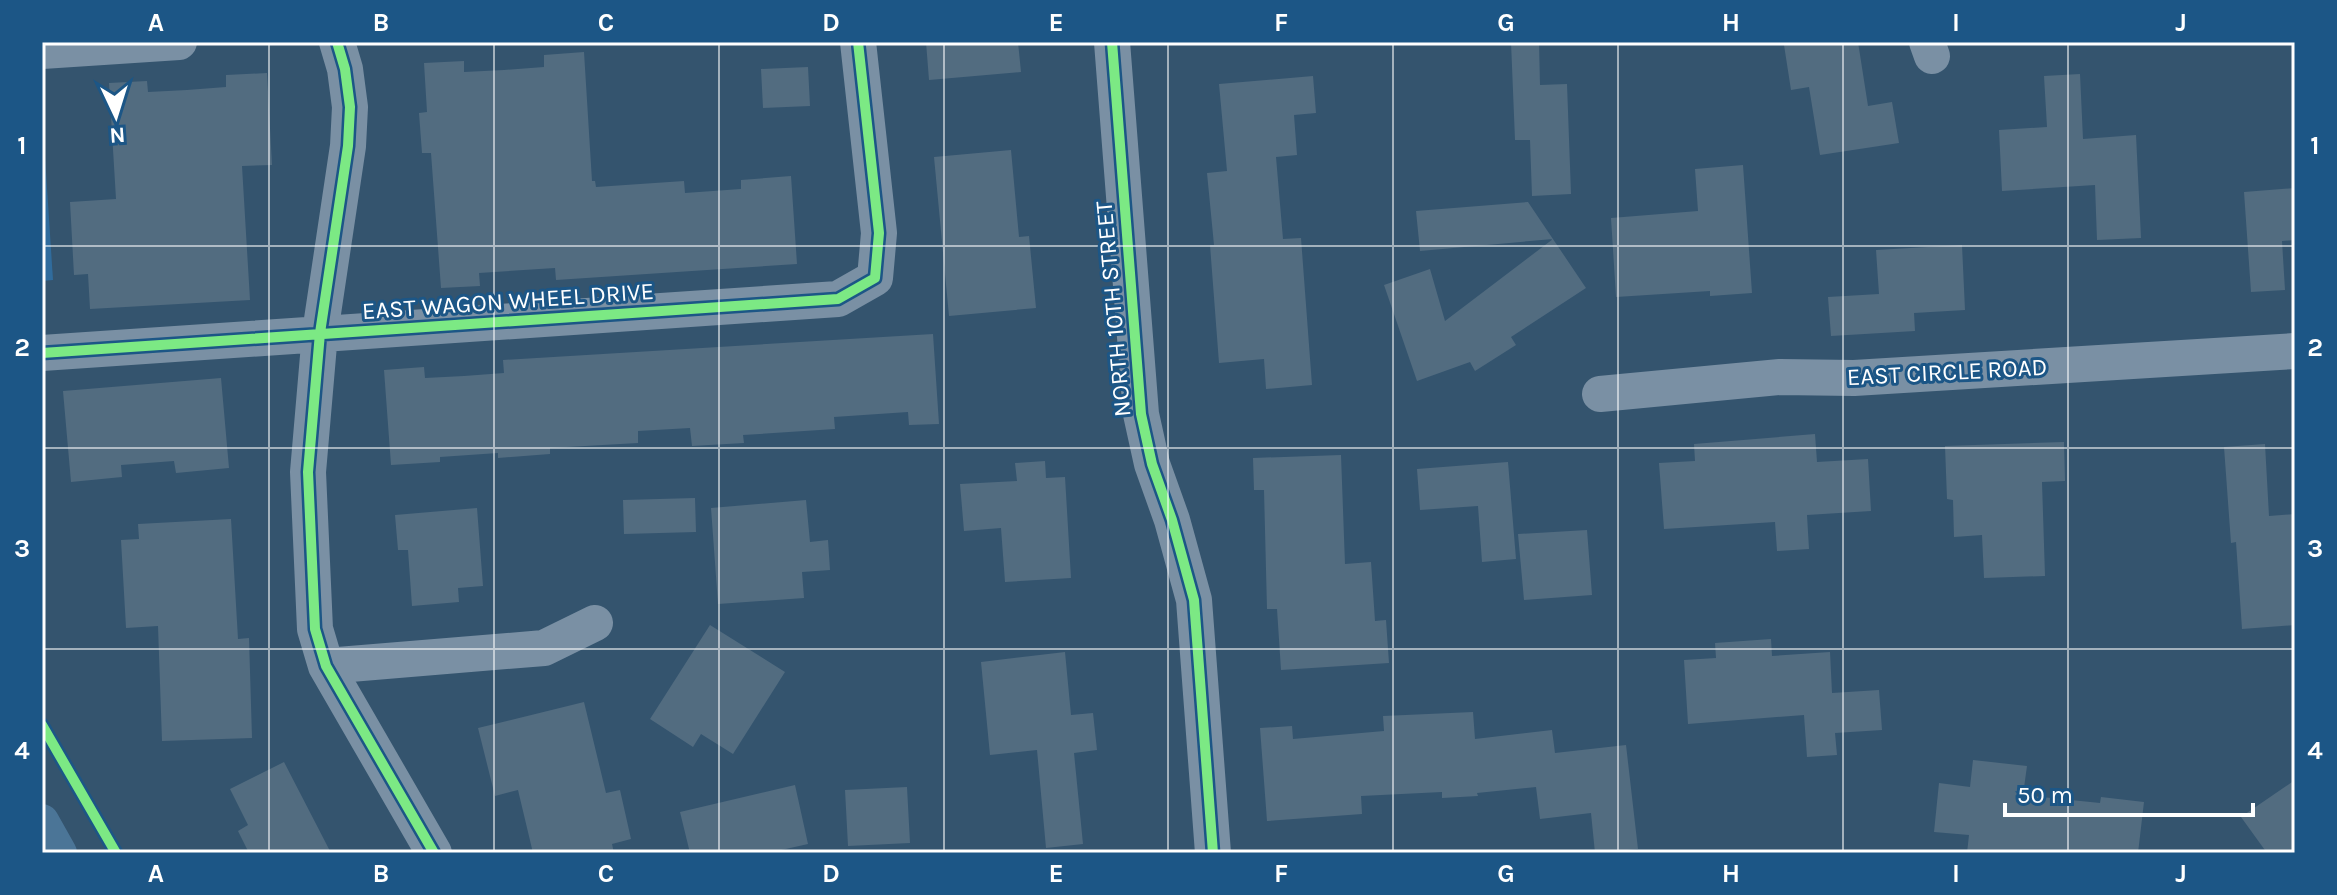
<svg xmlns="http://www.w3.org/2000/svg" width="2337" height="895" viewBox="0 0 2337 895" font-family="Karla,sans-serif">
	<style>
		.green { fill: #306c9d }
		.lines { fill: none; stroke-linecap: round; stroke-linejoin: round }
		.canal { stroke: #4b7597; stroke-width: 34 }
		.building { fill: #526c80 }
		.minor { stroke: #7a90a4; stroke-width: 36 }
		.cycleway-casing { stroke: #1c5686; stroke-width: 15 }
		.cycleway { stroke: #7ce984; stroke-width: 10 }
		.grid { fill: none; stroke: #fff; stroke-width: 2; stroke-opacity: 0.55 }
		.labels { text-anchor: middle; stroke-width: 6; stroke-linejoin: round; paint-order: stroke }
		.street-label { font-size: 24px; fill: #fff; stroke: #1c5686 }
		.neatline { fill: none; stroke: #fff; stroke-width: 3 }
		.grid-label { font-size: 26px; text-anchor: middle; font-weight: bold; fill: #fff }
	</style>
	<rect width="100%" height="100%" fill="#34546e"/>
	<path class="green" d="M 42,111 L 53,280 L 42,281 Z"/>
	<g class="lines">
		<path class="canal" d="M 42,821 L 60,853"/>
	</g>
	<path class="building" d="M 926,42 L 1018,42 L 1021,72 L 929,80 Z
		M 1511,42 L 1539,42 L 1540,85 L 1567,84 L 1571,194 L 1532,196 L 1530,140 L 1515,140 Z
		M 1804,42 L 1858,42 L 1868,106 L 1892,102 L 1899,143 L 1820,155 L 1809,87 L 1791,90 L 1784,45 Z
		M 584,52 L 592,181 L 595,181 L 596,187 L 684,181 L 685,193 L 741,189 L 741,180 L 791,176 L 797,264 L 556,280 L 555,268 L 479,273 L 480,286 L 441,288 L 431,153 L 422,153 L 419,113 L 427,112 L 424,63 L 464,61 L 464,72 L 504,70 L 544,67 L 544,55 Z
		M 808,67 L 810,106 L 763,108 L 761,69 Z
		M 267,73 L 272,165 L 242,166 L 250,300 L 90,309 L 88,274 L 74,275 L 70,202 L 116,199 L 109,83 L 147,81 L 148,92 L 187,90 L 226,87 L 226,75 Z
		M 2080,74 L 2083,139 L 2136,135 L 2141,238 L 2097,240 L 2095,185 L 2002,191 L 1999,130 L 2047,127 L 2044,76 Z
		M 1313,76 L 1316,113 L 1294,115 L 1297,155 L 1276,157 L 1283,239 L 1301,238 L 1312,385 L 1266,389 L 1264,359 L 1219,363 L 1210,245 L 1214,245 L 1207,173 L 1227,171 L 1219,84 Z
		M 1011,150 L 1019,237 L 1029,236 L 1036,308 L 949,316 L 934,157 Z
		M 1743,165 L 1752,293 L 1710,296 L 1710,291 L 1616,297 L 1611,218 L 1698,211 L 1695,169 Z
		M 2295,188 L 2295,240 L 2282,241 L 2285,290 L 2251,292 L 2244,192 Z
		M 1528,202 L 1586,288 L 1511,337 L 1516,345 L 1475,371 L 1470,362 L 1417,381 L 1384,285 L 1430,269 L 1445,321 L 1553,239 L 1420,251 L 1416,211 Z
		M 1962,245 L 1965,310 L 1914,313 L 1915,331 L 1831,336 L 1828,297 L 1879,294 L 1876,250 Z
		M 933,334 L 939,424 L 909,425 L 908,412 L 834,417 L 835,429 L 743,435 L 744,443 L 692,446 L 690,428 L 638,431 L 638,443 L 550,448 L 550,454 L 498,458 L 498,453 L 440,457 L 440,462 L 391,465 L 384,370 L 424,367 L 425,378 L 464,376 L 504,373 L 503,360 Z
		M 221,378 L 229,468 L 176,473 L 174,461 L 121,465 L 122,477 L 71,482 L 63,391 Z
		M 1815,434 L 1817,462 L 1868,459 L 1871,511 L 1807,515 L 1809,549 L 1777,551 L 1775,522 L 1664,529 L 1659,463 L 1695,461 L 1694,444 Z
		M 2064,442 L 2065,481 L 2042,482 L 2045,576 L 1984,578 L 1982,535 L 1954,537 L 1953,500 L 1947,499 L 1945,446 Z
		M 2265,444 L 2269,516 L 2295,514 L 2295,625 L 2242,629 L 2236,542 L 2231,543 L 2224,447 Z
		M 1341,455 L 1345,564 L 1371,562 L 1375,621 L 1386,620 L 1389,663 L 1281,670 L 1277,609 L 1267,609 L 1264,490 L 1254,490 L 1253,458 Z
		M 1045,461 L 1046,478 L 1065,477 L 1071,578 L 1005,582 L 1001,528 L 964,531 L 960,484 L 1017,481 L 1015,463 Z
		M 1508,462 L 1516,559 L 1482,562 L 1478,506 L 1420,510 L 1417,469 Z
		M 695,498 L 696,532 L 624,534 L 623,500 Z
		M 806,500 L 810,542 L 828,540 L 830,570 L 802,572 L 804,598 L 718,604 L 711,508 Z
		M 477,508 L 483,586 L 458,588 L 459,602 L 412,606 L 408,550 L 398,550 L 395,515 Z
		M 231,519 L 238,639 L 249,638 L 252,738 L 162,741 L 158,626 L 126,628 L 121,540 L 139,539 L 138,524 Z
		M 1587,530 L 1592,595 L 1524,600 L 1518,534 Z
		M 710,625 L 785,672 L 733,754 L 701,734 L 693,747 L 650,719 Z
		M 1771,639 L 1772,656 L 1830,652 L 1832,693 L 1879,690 L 1882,730 L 1835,733 L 1837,755 L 1807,757 L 1804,715 L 1688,724 L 1684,660 L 1716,658 L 1715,643 Z
		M 1065,652 L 1071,715 L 1093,713 L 1097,750 L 1074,753 L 1083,844 L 1046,848 L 1037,750 L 990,755 L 981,662 Z
		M 584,702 L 606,793 L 620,790 L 631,839 L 612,844 L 614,853 L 533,853 L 518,790 L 495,796 L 478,728 Z
		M 1473,712 L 1475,739 L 1552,730 L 1555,753 L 1626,745 L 1638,849 L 1595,853 L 1591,813 L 1540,819 L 1536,787 L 1477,793 L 1478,796 L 1442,798 L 1442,792 L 1361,796 L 1362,814 L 1267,821 L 1260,728 L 1292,726 L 1293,739 L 1384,731 L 1383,716 Z
		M 1973,760 L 2027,766 L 2023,795 L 2100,803 L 2101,797 L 2144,802 L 2138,853 L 1967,853 L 1969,835 L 1934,832 L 1939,783 L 1970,787 Z
		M 284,762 L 331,853 L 249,853 L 238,831 L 248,825 L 230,789 Z
		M 2295,780 L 2295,853 L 2267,853 L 2241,817 Z
		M 795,785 L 808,844 L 768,853 L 690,853 L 680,812 Z
		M 907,787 L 910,843 L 848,846 L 845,790 Z"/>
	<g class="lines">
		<path class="minor" d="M 337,42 L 345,69 L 350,107 L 348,146 L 320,333 L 308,472 L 315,629 L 326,666 L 434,853
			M 1112,42 L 1141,414 L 1152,464 L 1172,520 L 1194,600 L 1213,853
			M 1927,42 L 1932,56
			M 42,51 L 179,42
			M 42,353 L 838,299 L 875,278 L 879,233 L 858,42
			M 1600,394 L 1780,377 L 1854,378 L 2295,351
			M 326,666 L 544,648 L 595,623"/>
		<defs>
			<path id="cycleway" d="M 337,42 L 345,69 L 350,107 L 348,146 L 320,333 L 308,472 L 315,629 L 326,666 L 434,853
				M 1112,42 L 1141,414 L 1152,464 L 1172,520 L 1194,600 L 1213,853
				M 42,353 L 838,299 L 875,278 L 879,233 L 858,42
				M 42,725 L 116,853"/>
		</defs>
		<use href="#cycleway" class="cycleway-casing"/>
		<use href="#cycleway" class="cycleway"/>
	</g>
	<path class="grid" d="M 269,42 L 269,853M 494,42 L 494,853M 719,42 L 719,853M 944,42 L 944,853M 1168,42 L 1168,853M 1393,42 L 1393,853M 1618,42 L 1618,853M 1843,42 L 1843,853M 2068,42 L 2068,853M 42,246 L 2295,246M 42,448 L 2295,448M 42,649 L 2295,649"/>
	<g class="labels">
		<g class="street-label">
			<text transform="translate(508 301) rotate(-4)" y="8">EAST WAGON WHEEL DRIVE</text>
			<text transform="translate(1113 309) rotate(-95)" y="8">NORTH 10TH STREET</text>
			<text transform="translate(1947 372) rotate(-3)" y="8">EAST CIRCLE ROAD</text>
		</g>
	</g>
	<rect width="2337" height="895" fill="none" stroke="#1c5686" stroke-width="88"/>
	<g transform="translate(116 116) rotate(176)" stroke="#1c5686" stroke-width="6" paint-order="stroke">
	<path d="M0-6L14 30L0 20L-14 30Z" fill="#ffffff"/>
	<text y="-12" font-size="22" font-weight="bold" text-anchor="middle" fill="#ffffff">N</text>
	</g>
	<path d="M2005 803v12h248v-12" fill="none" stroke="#ffffff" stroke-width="4"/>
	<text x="2017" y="803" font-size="24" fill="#ffffff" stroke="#1c5686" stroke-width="6" paint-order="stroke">50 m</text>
	<rect x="44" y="44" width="2249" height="807" class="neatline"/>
	<g class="grid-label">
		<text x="156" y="31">A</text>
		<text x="381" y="31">B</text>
		<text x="606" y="31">C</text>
		<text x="831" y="31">D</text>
		<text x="1056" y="31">E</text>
		<text x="1281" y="31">F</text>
		<text x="1506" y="31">G</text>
		<text x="1731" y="31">H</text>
		<text x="1956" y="31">I</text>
		<text x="2181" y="31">J</text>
		<text x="22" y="154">1</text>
		<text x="2315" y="154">1</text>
		<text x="22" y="356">2</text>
		<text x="2315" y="356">2</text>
		<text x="22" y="557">3</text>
		<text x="2315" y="557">3</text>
		<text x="22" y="759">4</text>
		<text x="2315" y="759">4</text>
		<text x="156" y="882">A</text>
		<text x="381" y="882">B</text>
		<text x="606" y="882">C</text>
		<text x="831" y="882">D</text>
		<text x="1056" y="882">E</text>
		<text x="1281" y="882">F</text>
		<text x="1506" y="882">G</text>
		<text x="1731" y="882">H</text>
		<text x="1956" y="882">I</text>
		<text x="2181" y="882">J</text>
	</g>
</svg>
